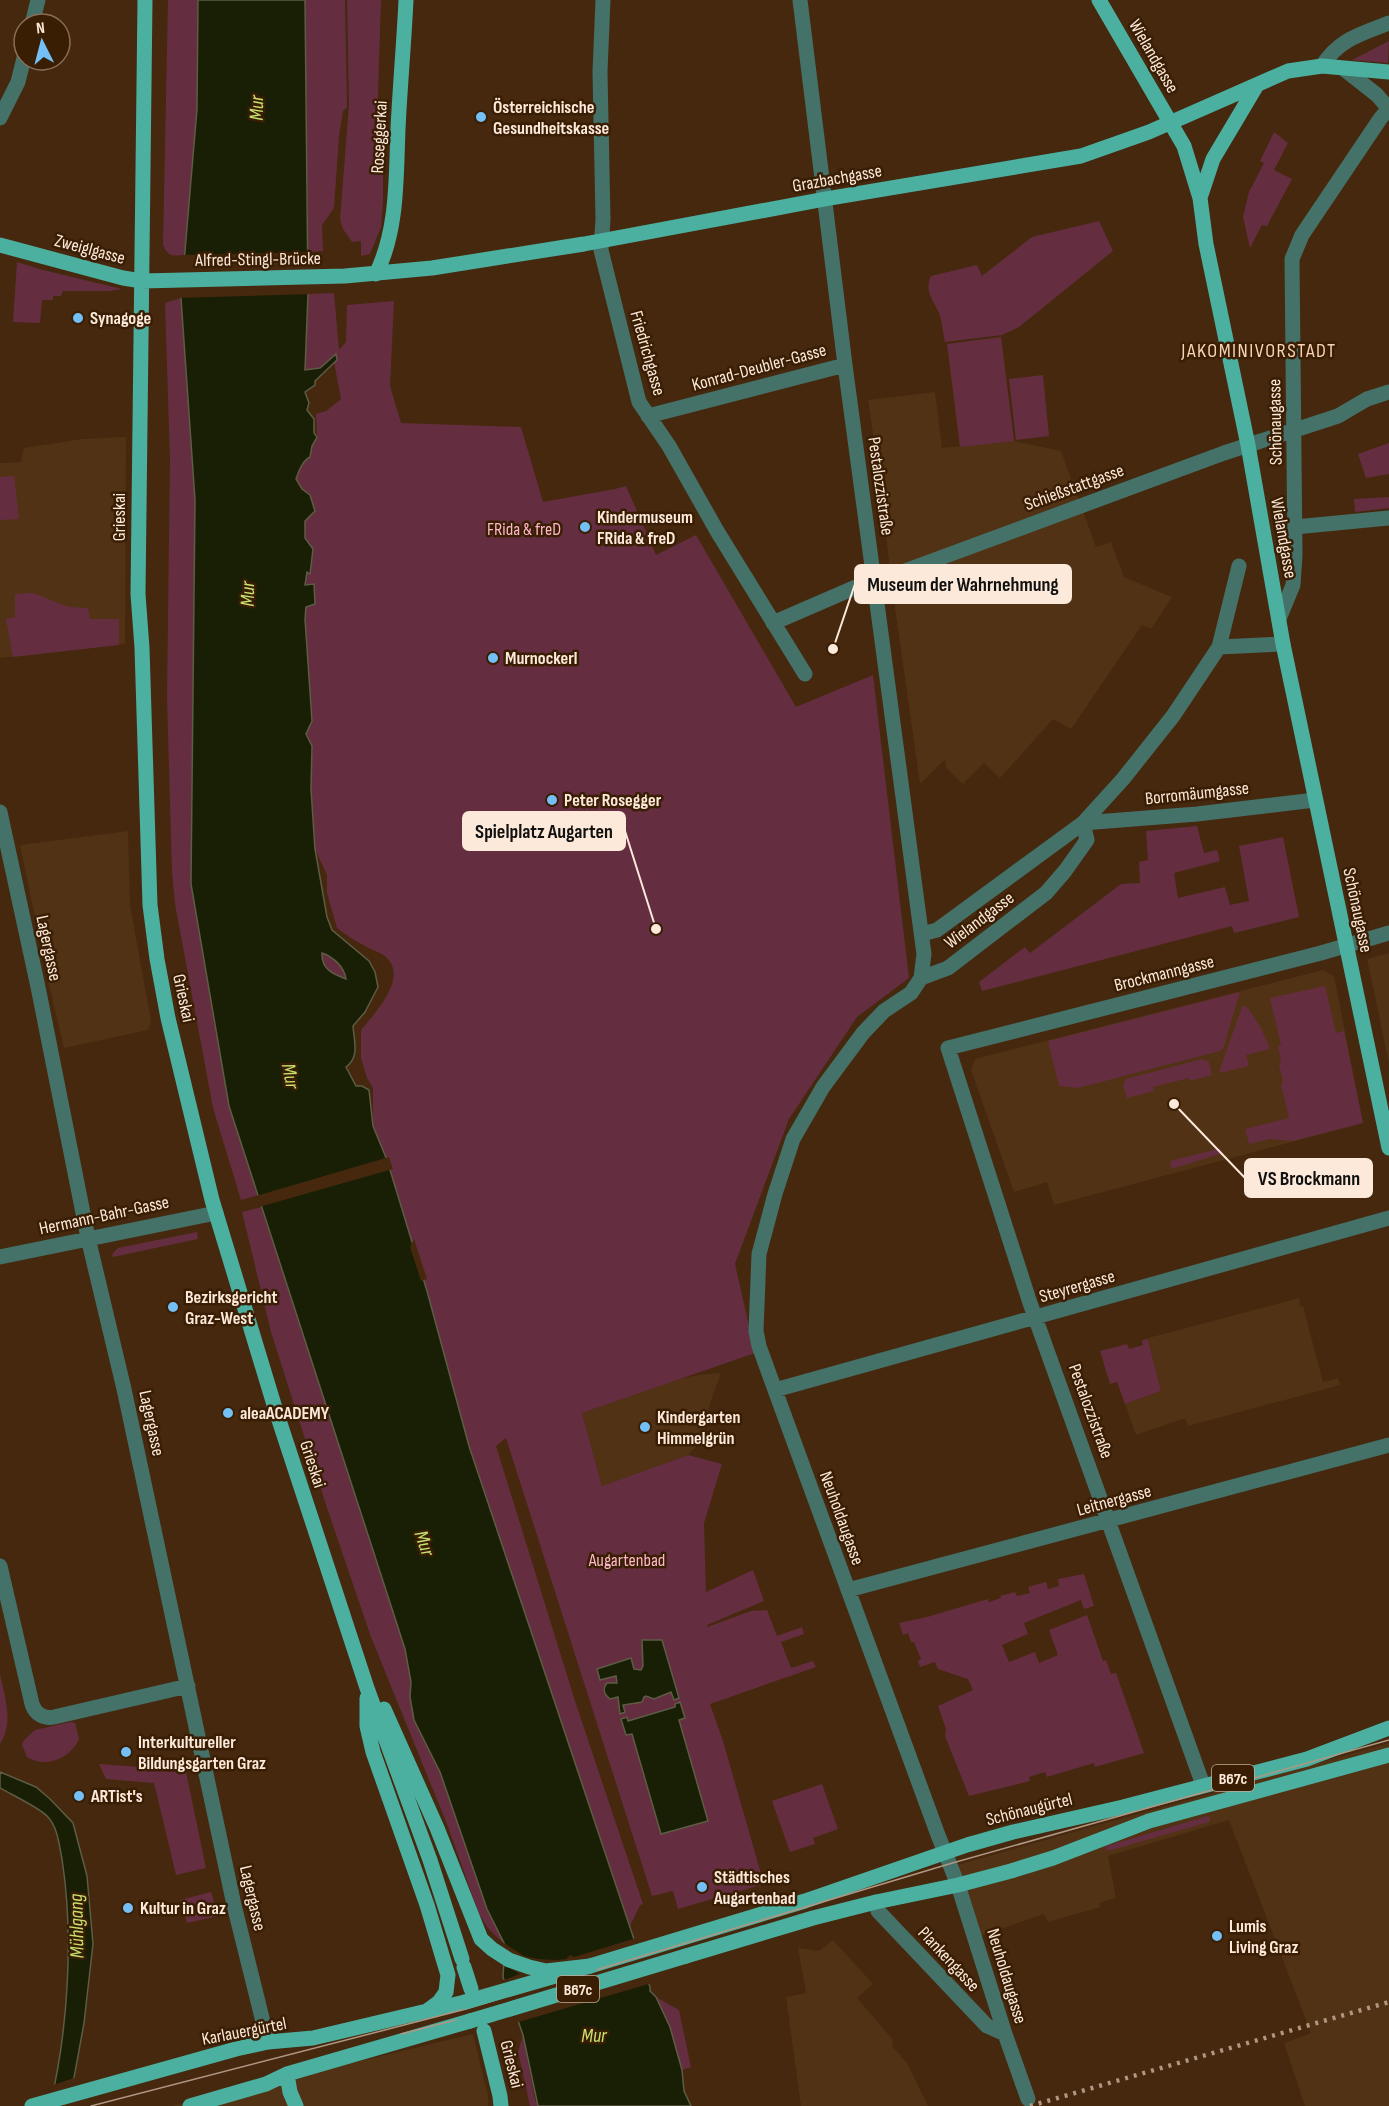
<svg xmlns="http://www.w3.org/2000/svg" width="1389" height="2106" viewBox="0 0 1389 2106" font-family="'Sofia Sans Condensed',sans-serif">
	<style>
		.built { fill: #513214 }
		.green { fill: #642e40 }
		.water { fill: #191f04; stroke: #5d5c44; stroke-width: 1.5; fill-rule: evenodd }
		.pier { fill: #45280e }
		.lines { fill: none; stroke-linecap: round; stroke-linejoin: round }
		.minor { stroke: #447168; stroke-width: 15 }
		.major { stroke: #4bb09f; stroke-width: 15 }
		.tram { stroke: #af9784; stroke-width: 1.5 }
		.rail { stroke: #af9784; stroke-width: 4.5; stroke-dasharray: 3 6; stroke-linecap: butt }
		.major-bridge { stroke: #4bb09f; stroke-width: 15 }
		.poi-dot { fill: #74c0f6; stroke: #3a1e04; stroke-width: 2 }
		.labels { text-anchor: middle; stroke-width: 5; stroke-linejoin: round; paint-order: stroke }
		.shield { fill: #3a1e04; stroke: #c2ac9a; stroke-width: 1.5 }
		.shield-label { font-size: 16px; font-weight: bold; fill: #fce9da }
		.street-label { font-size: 18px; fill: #fce9da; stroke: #3a1e04 }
		.poi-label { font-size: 18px; font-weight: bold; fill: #fce9da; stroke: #3a1e04; text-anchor: start }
		.park-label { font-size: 18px; fill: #feb6ca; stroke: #3a1e04 }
		.water-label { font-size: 20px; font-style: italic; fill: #c6e26f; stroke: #3a1e04 }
		.neighbourhood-label { font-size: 20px; letter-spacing: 1.5px; fill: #f8d3b6; stroke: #3a1e04 }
		.leader { fill: none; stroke: #fce9da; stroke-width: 2 }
		.callout-dot { fill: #fce9da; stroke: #3a1e04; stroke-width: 2 }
		.callout { fill: #fce9da; stroke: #fce9da; stroke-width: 2 }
		.callout-label { font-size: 20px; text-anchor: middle; font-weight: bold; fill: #111 }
	</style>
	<rect width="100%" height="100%" fill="#45280e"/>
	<path class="built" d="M 935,392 L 942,448 L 1014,441 L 1061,451 L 1096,547 L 1111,542 L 1124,577 L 1172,597 L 1151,629 L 1142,625 L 1071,729 L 1053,719 L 1000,778 L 984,763 L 963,784 L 946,768 L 945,759 L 920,784 L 893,594 L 877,460 L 868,400 Z
		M 126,437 L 125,644 L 0,658 L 0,463 L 21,462 L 24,448 L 82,439 Z
		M 128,831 L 130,905 L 151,1021 L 148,1030 L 64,1048 L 49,985 L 20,845 Z
		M 1389,953 L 1389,1063 L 1367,959 Z
		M 1323,970 L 1334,976 L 1363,1123 L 1054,1205 L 1047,1182 L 1014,1192 L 971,1070 L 975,1059 Z
		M 1299,1298 L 1300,1307 L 1303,1306 L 1323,1382 L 1338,1378 L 1340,1385 L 1188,1426 L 1185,1418 L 1136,1435 L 1125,1404 L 1161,1391 L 1148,1338 Z
		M 721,1373 L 710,1403 L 702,1440 L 688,1455 L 602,1486 L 582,1413 L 676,1380 L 698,1375 Z
		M 1389,1743 L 1389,2106 L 1305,2106 L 1284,2043 L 1311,2033 L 1229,1820 L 1108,1856 L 1116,1898 L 1099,1903 L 1100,1907 L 1048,1922 L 1044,1914 L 974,1938 L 950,1867 Z
		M 833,1940 L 873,1984 L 857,1998 L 893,2040 L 892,2046 L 907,2063 L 928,2106 L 801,2106 L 786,1997 L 806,1993 L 798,1948 L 819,1951 Z
		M 473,2034 L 488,2096 L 488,2106 L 172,2106 Z"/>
	<path class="green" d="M 168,0 L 198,0 L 197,109 L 185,255 C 173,256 167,257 163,244 Z
		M 305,0 L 345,0 L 347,107 L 343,111 L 339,136 L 334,208 L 322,225 L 323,251 L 308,252 Z
		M 347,0 L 381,0 L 376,156 L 383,159 L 383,203 L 381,227 L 370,254 L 361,256 L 361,241 L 352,242 L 343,229 L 340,219 L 349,105 Z
		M 1389,41 L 1388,63 L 1351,60 L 1354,59 Z
		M 1274,132 L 1288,143 L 1274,170 L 1292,179 L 1267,226 L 1262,225 L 1250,248 L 1243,217 L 1249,192 L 1264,163 L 1260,161 Z
		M 1099,221 L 1113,251 L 1019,327 L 1002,335 L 945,342 C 943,333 942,321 939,313 C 933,299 924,291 931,276 L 977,265 L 982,276 L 1032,237 Z
		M 17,262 L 43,270 L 122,289 L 110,291 L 63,291 L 61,296 L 53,296 L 53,300 L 42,300 L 40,323 L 13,322 Z
		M 334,293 L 339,350 L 346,342 L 347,305 L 394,301 L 390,386 L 401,423 L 521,427 L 543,502 L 615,489 L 626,486 L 656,555 L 696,535 L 796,707 L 873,675 L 909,978 L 857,1017 L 789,1119 L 735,1264 L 755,1353 L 582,1413 L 602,1486 L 688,1455 L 722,1464 L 704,1523 L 706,1592 L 753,1570 L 764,1601 L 707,1625 L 707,1627 L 751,1611 L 767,1610 L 777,1636 L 802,1627 L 804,1634 L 781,1642 L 791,1668 L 813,1661 L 816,1667 L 710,1704 L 723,1741 L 764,1884 L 678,1909 L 673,1891 L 652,1896 L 506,1438 L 496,1446 L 575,1701 L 643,1904 L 640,1905 L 630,1926 L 469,1446 L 427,1291 L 387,1160 L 373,1126 L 373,1088 L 367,1078 L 361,1058 L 361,1030 C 374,1014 409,978 386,957 C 381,952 371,950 365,946 C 355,941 346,935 337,928 L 327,893 L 327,875 L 315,849 L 311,789 L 312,746 L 306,734 L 312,721 L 305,619 L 306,607 L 315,604 L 314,584 L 305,585 L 308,546 L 305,538 L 305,521 L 313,514 L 310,495 L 302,489 L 296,479 C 299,471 302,462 310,457 L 312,446 L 317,437 L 316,414 L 326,411 L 341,399 L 334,362 L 337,360 L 336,354 L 320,368 L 305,371 L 308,294 Z
		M 181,298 L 195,500 L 191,884 L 229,1106 L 259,1195 L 241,1200 L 213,1108 L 175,904 L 172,872 L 167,697 L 170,460 L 165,303 Z
		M 1001,337 L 1014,441 L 960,447 L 947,344 Z
		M 1043,375 L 1049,436 L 1016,440 L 1009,379 Z
		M 1389,443 L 1389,474 L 1366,478 L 1358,454 Z
		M 14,476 L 19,519 L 0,520 L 0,477 Z
		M 1389,497 L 1389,508 L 1355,512 L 1354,499 Z
		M 33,593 L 69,607 L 88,608 L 90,619 L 119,619 L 119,645 L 13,657 L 6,619 L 15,617 L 15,594 Z
		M 1197,826 L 1204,853 L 1217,850 L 1220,861 L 1174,873 L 1178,898 L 1225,887 L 1230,905 L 1249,901 L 1239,846 L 1283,837 L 1299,917 L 1234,933 L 1232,926 L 982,991 L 979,982 L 1025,947 L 1030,953 L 1121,884 L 1140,883 L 1139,862 L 1148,860 L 1146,831 Z
		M 322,952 C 334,958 344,966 347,979 C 333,974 321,969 322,952 Z
		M 1325,986 L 1336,1033 L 1344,1031 L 1363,1123 L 1293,1141 L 1270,1139 L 1249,1144 L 1245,1129 L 1289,1118 L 1281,1085 L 1283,1080 L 1279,1065 L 1281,1060 L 1278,1047 L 1281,1045 L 1270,998 Z
		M 1240,992 L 1223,1049 L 1220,1051 L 1078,1088 L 1059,1086 L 1048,1041 Z
		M 1245,1006 L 1248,1008 L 1261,1028 L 1270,1049 L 1246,1055 L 1249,1066 L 1220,1073 L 1220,1069 L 1242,1007 Z
		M 1202,1059 L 1209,1062 L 1212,1075 L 1190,1081 L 1189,1078 L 1153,1087 L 1154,1091 L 1127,1098 L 1123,1085 L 1126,1079 Z
		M 1221,1148 L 1220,1154 L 1171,1169 L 1170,1161 Z
		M 262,1207 L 405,1649 L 411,1682 L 410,1697 L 414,1720 L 440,1772 L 487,1909 L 505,1945 L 487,1927 L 479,1914 L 447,1824 L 371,1637 L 326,1505 L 271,1332 L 242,1212 Z
		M 197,1232 L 198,1239 L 113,1257 L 112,1254 L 118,1248 Z
		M 1148,1339 L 1161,1391 L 1125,1404 L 1117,1382 L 1110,1384 L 1100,1351 L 1127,1344 L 1129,1349 L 1143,1345 L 1142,1340 Z
		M 1084,1574 L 1094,1606 L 1084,1609 L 1081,1600 L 1024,1623 L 1028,1634 L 1002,1645 L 1009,1662 L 1035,1652 L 1039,1663 L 1058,1655 L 1049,1630 L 1087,1615 L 1103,1661 L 1106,1660 L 1111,1674 L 1116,1673 L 1144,1753 L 1095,1767 L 1094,1763 L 1047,1777 L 1045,1772 L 1029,1777 L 1030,1781 L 969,1796 L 945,1736 L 946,1729 L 938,1706 L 973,1690 L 968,1679 L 938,1669 L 935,1662 L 920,1667 L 918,1661 L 921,1659 L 914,1642 L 911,1642 L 908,1633 L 903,1635 L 899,1623 L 927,1617 L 988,1599 L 989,1602 L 1001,1598 L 1000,1596 L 1015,1592 L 1017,1596 L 1030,1593 L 1028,1587 L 1046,1582 L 1048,1589 L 1059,1586 L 1058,1579 Z
		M 0,1674 C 5,1699 14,1722 0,1744 Z
		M 70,1722 L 75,1723 L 79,1739 C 71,1758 46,1769 27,1757 L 22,1745 L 24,1740 L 35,1730 Z
		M 99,1764 L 153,1768 L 154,1771 L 186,1772 L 206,1868 L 176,1875 L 154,1783 L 106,1779 Z
		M 822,1784 L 838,1829 L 813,1838 L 815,1844 L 790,1852 L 772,1801 Z
		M 1208,1816 L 1210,1818 L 1209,1822 L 1108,1851 L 1105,1848 L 1106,1846 Z
		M 211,1892 L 218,1916 L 187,1923 L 180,1900 Z
		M 656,1997 L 679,2010 L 691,2067 L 682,2070 L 670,2027 Z
		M 523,2035 L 535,2100 L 538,2106 L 530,2106 L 518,2052 Z"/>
	<path class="water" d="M 198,0 L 305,0 L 308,294 L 305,370 L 320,368 L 336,354 L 337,360 L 315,381 L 315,385 L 305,392 L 309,403 L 307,410 L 314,419 L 314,433 L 317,437 L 312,446 L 310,457 C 302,461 299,471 296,479 L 302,489 L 310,495 L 315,511 L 305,521 L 305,538 L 313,549 L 310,574 L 307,572 L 305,585 L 314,584 L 315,604 L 306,607 L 305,619 L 312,721 L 306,734 L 312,746 L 311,789 L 315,849 L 327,917 L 332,930 L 369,961 L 375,972 L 378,987 L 365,1012 L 353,1026 C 354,1041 360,1057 346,1067 L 356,1086 L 362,1086 L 369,1090 L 373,1126 L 387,1160 L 427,1291 L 469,1446 L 650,1987 L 650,1991 L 656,1997 L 670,2027 L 682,2070 L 684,2091 L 691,2106 L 538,2106 L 523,2035 L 503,1977 L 505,1945 L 487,1909 L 440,1772 L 414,1720 L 410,1697 L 411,1682 L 405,1649 L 229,1106 L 191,884 L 195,500 L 181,298 L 197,109 ZM 322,953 C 333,957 344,966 346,979 C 333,974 321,969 322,953 Z
		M 642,1640 L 662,1640 L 679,1698 L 674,1700 L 671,1692 L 654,1699 L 646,1696 L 644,1697 L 642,1702 L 623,1705 L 625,1712 L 620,1714 L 618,1697 L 610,1699 C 604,1694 602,1689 607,1683 L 617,1683 L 616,1676 L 600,1680 L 597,1669 L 631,1658 L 634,1669 L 641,1670 L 643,1666 Z
		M 680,1702 L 685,1718 L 679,1720 L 708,1821 L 661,1834 L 632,1734 L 626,1735 L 621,1719 L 627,1717 L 628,1721 L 675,1707 L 675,1704 Z
		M 0,1772 L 36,1787 L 50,1799 L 73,1823 L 87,1876 L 93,1944 L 84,2023 L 74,2078 L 50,2106 C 68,2030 74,1937 62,1859 C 59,1845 58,1827 47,1816 C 38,1807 12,1795 0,1788 Z"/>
	<path class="pier" d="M 311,252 L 311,294 L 178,298 L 182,255 Z
		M 389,1157 L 393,1169 L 259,1207 L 256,1196 Z
		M 414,1239 L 427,1279 L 421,1281 L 410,1247 Z
		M 636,1938 L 652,1983 L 515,2023 L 501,1981 L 520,1974 L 501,1963 L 502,1946 L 499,1940 L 524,1956 L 537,1959 L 556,1960 L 566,1959 L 570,1955 L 574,1957 Z
		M 77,2077 L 77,2106 L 47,2106 L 53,2085 Z"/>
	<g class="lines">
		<path class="minor" d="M 603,0 L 600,72 L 603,219 L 601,250 L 639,402 L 669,446 L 717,531 L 805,674
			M 800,0 L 845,365 L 924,954 L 921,978 L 911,993 L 884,1011 L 863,1033 L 823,1087 L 793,1139 L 775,1194 L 759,1254 L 756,1331 L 759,1346 L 783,1412 L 938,1835 L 958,1885 L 1005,2034 L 1028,2099
			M 32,24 L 38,0
			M 1322,66 C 1339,39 1361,34 1389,23
			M 1344,69 L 1377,95 L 1388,108
			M 0,118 L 18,82 L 24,58
			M 648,416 L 845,365
			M 1295,527 L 1389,518
			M 1279,619 L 1293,585 L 1295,555 L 1292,259 L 1302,235 L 1380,119 L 1389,108
			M 773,623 L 856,587 L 894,575 L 1224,453 L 1338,416 L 1367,399 L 1389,392
			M 1219,647 L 1283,644
			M 0,812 L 38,987 L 88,1238 L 124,1389 L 234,1905 L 268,2042
			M 1083,823 L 1197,814 L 1315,800
			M 922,934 L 937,930 L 1083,823 L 1123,779 L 1173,716 L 1219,647 L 1239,566
			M 921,978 L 948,968 L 1046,893 L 1065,871 L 1087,840 L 1083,823
			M 0,1257 L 216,1213
			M 775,1390 L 1389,1218
			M 0,1566 L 32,1704 C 35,1714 44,1719 54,1717 L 188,1686
			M 848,1590 L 1389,1445
			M 1203,1785 L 1030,1303 L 948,1048 L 1321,953 L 1389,933
			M 876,1902 L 878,1911 L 987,2026 L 1005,2034"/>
		<path class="major" d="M 145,0 L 138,594 L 142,648 L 150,905 L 157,959 L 168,1018 L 212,1200 L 275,1408 L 367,1688 L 430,1860 L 462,1959
			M 1099,0 L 1184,146 L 1200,198 L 1206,244 L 1248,445 L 1283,644 L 1389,1148
			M 1200,198 L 1213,159 L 1257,85
			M 0,245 L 123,278 L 142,281 L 345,276 L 432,268 L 584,244 L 825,199 L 1081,156 L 1149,132 L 1288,71 L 1322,66 L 1389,72
			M 376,274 C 398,230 396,177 398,129 C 400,86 404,43 406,0
			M 367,1698 L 367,1726 L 373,1752 L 427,1905 L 448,1975 L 446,1992 L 439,2002 L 428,2010
			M 384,1709 L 437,1828 L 481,1939 L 492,1949 L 509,1960 L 529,1967 L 546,1971 L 590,1966 L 805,1901 L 967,1845 L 1013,1832 L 1123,1807 L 1307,1759 L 1389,1728
			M 686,1956 L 813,1918 L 876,1902 L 958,1885 L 1011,1871 L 1053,1858 L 1149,1821 L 1389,1755
			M 464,1967 L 471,1989
			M 484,2031 L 500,2096 L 501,2106
			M 287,2074 L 290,2092 L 296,2106
			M 32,2106 L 236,2049 L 268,2042 L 313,2038 L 465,2002
			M 190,2106 L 266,2084 L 287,2074 L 470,2021"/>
		<path class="tram" d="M 401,2034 L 456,2020
			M 91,2106 L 466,2009 L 949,1864 L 1389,1740"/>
		<path class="rail" d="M 1030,2106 L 1389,2002"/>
		<path class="major-bridge" d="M 465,2002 L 590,1966
			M 470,2021 L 686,1956"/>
	</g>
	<g class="poi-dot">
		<circle cx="481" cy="117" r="6"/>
		<circle cx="78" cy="318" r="6"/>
		<circle cx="585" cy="527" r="6"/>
		<circle cx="493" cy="658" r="6"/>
		<circle cx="552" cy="800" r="6"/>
		<circle cx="173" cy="1307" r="6"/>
		<circle cx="228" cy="1413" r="6"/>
		<circle cx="645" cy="1427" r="6"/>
		<circle cx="126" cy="1752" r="6"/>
		<circle cx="79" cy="1796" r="6"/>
		<circle cx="702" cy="1887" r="6"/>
		<circle cx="128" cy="1908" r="6"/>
		<circle cx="1217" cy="1936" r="6"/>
	</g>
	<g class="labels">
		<g class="shield">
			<rect x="1212" y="1765" width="42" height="26" rx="4.5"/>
			<rect x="557" y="1976" width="42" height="26" rx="4.5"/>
		</g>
		<g class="shield-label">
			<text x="1233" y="1784">B67c</text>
			<text x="578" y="1995">B67c</text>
		</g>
		<g class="street-label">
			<text transform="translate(1154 56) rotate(60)" y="6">Wielandgasse</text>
			<text transform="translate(379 137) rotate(-87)" y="6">Roseggerkai</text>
			<text transform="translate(837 178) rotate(-10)" y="6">Grazbachgasse</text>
			<text transform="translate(90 249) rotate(15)" y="6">Zweiglgasse</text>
			<text transform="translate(258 259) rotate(-1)" y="6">Alfred-Stingl-Brücke</text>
			<text transform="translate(648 353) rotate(74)" y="6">Friedrichgasse</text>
			<text transform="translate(759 367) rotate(-15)" y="6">Konrad-Deubler-Gasse</text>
			<text transform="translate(1275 422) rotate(-91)" y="6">Schönaugasse</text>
			<text transform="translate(881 486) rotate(82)" y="6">Pestalozzistraße</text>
			<text transform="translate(1074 487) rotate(-20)" y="6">Schießstattgasse</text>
			<text transform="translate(119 517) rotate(-90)" y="6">Grieskai</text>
			<text transform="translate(1284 538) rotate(80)" y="6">Wielandgasse</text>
			<text transform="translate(1197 793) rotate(-6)" y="6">Borromäumgasse</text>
			<text transform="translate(1358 910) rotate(78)" y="6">Schönaugasse</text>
			<text transform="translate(979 920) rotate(-37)" y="6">Wielandgasse</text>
			<text transform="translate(49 948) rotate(78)" y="6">Lagergasse</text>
			<text transform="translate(1164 973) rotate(-14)" y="6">Brockmanngasse</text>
			<text transform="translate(184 998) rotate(78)" y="6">Grieskai</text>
			<text transform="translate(104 1215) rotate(-12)" y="6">Hermann-Bahr-Gasse</text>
			<text transform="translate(1077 1286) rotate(-16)" y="6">Steyrergasse</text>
			<text transform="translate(1091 1411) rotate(70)" y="6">Pestalozzistraße</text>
			<text transform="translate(152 1423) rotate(78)" y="6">Lagergasse</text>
			<text transform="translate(313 1464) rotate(72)" y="6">Grieskai</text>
			<text transform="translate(1114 1500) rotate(-15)" y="6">Leitnergasse</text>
			<text transform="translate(842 1518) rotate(70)" y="6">Neuholdaugasse</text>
			<text transform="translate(1029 1809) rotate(-14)" y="6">Schönaugürtel</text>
			<text transform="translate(253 1898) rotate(77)" y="6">Lagergasse</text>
			<text transform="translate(949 1959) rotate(47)" y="6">Plankengasse</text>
			<text transform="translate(1007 1976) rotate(73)" y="6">Neuholdaugasse</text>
			<text transform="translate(244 2031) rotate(-11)" y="6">Karlauergürtel</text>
			<text transform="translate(512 2064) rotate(76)" y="6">Grieskai</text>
		</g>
		<g class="poi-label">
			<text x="493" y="113">Österreichische<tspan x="493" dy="21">Gesundheitskasse</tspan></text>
			<text x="90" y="324">Synagoge</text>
			<text x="597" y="523">Kindermuseum<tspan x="597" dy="21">FRida &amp; freD</tspan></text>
			<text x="505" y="664">Murnockerl</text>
			<text x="564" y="806">Peter Rosegger</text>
			<text x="185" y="1303">Bezirksgericht<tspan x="185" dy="21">Graz-West</tspan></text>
			<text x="240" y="1419">aleaACADEMY</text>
			<text x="657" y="1423">Kindergarten<tspan x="657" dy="21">Himmelgrün</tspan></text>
			<text x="138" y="1748">Interkultureller<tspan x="138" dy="21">Bildungsgarten Graz</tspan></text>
			<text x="91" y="1802">ARTist's</text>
			<text x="714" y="1883">Städtisches<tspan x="714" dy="21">Augartenbad</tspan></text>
			<text x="140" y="1914">Kultur in Graz</text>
			<text x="1229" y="1932">Lumis<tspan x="1229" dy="21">Living Graz</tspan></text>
		</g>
		<g class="park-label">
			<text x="524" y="535">FRida &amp; freD</text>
			<text x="627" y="1566">Augartenbad</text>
		</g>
		<g class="water-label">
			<text transform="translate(256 108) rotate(-89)" y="7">Mur</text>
			<text transform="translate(247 594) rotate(-89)" y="7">Mur</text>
			<text transform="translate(291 1076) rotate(79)" y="7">Mur</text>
			<text transform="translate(425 1543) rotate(71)" y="7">Mur</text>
			<text transform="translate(76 1926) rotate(-91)" y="7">Mühlgang</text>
			<text x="594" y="2042">Mur</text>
		</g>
		<g class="neighbourhood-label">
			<text x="1259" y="357">JAKOMINIVORSTADT</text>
		</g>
	</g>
	<path class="leader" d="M833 649L855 584M656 929L625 831M1174 1104L1245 1178"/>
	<g class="callout-dot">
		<circle cx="833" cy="649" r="6"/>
		<circle cx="656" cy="929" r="6"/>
		<circle cx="1174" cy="1104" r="6"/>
	</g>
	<g class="callout">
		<rect x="855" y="565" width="216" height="38" rx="6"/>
		<rect x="463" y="812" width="162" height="38" rx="6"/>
		<rect x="1245" y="1159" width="127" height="38" rx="6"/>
	</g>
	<g class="callout-label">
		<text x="963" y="591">Museum der Wahrnehmung</text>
		<text x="544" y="838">Spielplatz Augarten</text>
		<text x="1309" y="1185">VS Brockmann</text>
	</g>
	<g transform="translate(42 42) rotate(354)"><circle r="28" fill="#3a1e04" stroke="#886f5a" stroke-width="1.5"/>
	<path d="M0-4.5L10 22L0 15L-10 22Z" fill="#74c0f6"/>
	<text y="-9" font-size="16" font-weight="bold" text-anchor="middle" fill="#fce9da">N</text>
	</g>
</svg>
